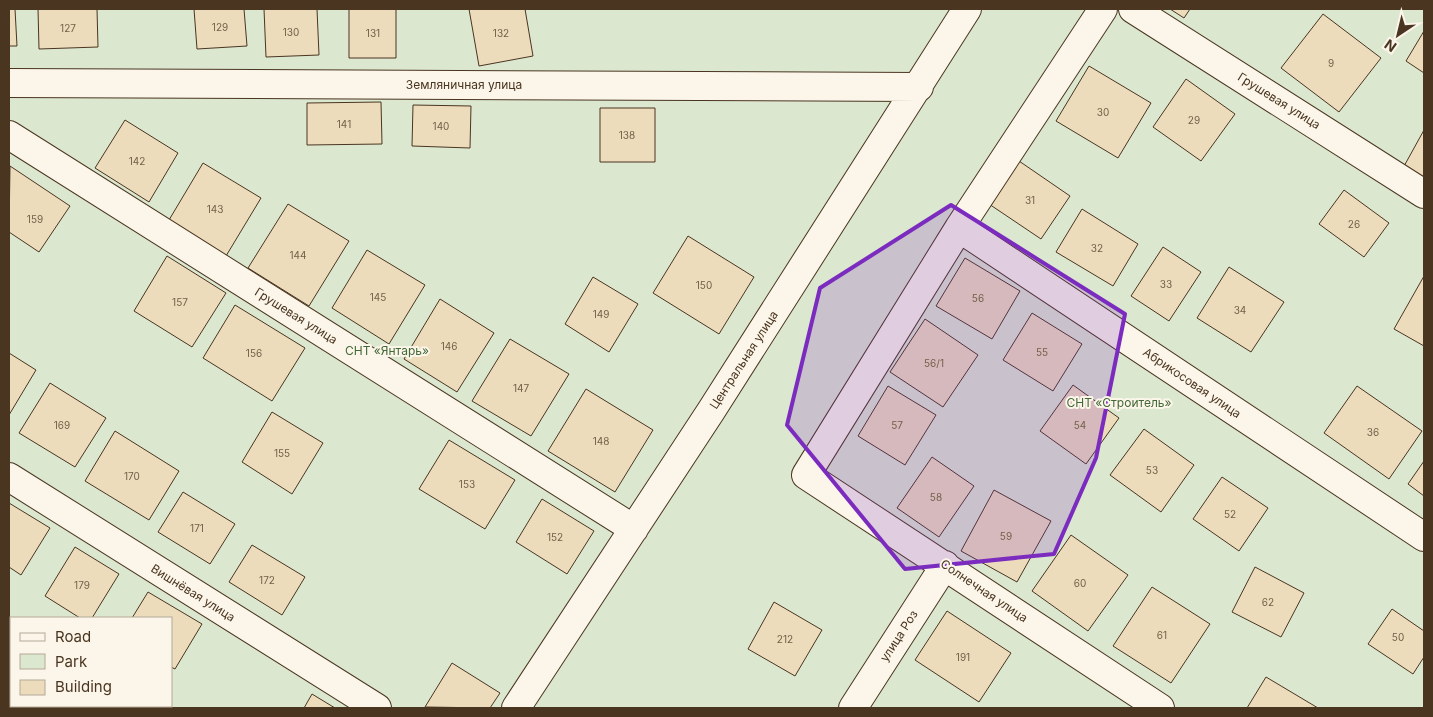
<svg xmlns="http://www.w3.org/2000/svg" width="1433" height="717" viewBox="0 0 1433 717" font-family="Inter,sans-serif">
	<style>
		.green { fill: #dce7d0; stroke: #887966; fill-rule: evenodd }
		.building { fill: #ecdcbc; stroke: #4a3520 }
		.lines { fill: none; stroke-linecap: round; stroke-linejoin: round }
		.minor-casing { stroke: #4a3520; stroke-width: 30 }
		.minor { stroke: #fbf6e9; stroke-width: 28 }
		.marked { fill: #7b2cbf; fill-opacity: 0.2; stroke: #7b2cbf; stroke-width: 4; stroke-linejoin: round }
		.labels { text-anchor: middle; stroke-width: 4; stroke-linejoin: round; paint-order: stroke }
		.number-label { font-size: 10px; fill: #725f47 }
		.street-label { font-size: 12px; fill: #4a3520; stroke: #fbf6e9 }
		.park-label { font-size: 12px; fill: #436837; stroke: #fbf6e9 }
	</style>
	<rect width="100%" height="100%" fill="#fbf6e9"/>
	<path class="green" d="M 9,9 L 1424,9 L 1424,708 L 9,708 ZM 11,618 L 171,618 L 171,706 L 11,706 Z"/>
	<path class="building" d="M 9,9 L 15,9 L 17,46 L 9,46 Z
		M 38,9 L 97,9 L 98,47 L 39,49 Z
		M 194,9 L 244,9 L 247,46 L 197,49 Z
		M 264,9 L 317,9 L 319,55 L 266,57 Z
		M 349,9 L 396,9 L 396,58 L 349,58 Z
		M 469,9 L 525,9 L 533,56 L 479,66 Z
		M 1170,9 L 1190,9 L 1184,18 Z
		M 1323,14 L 1381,58 L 1339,112 L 1281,68 Z
		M 1424,31 L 1424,73 L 1406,61 Z
		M 1089,66 L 1151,103 L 1118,158 L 1056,121 Z
		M 1186,79 L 1235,114 L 1201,161 L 1153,127 Z
		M 381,102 L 382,144 L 307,145 L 307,103 Z
		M 413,105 L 471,106 L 470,148 L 412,146 Z
		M 600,108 L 655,108 L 655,162 L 600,162 Z
		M 125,120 L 178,153 L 149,202 L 95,168 Z
		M 1424,130 L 1424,180 L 1403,168 Z
		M 1019,161 L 1070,196 L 1041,239 L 989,204 Z
		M 203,163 L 261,198 L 226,256 L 169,220 Z
		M 10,166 L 70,206 L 39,252 L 9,232 Z
		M 1344,190 L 1389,223 L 1364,257 L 1319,224 Z
		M 288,204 L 349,241 L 309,306 L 248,268 Z
		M 1082,209 L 1138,244 L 1113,286 L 1056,252 Z
		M 688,236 L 754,277 L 719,334 L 653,293 Z
		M 1163,247 L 1201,272 L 1169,321 L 1131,296 Z
		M 367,250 L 425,285 L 389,344 L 332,308 Z
		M 167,256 L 226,293 L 192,347 L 134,311 Z
		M 965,258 L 1020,291 L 992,339 L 936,306 Z
		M 1229,267 L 1284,302 L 1251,352 L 1197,318 Z
		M 1424,276 L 1424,346 L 1394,329 Z
		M 593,277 L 638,304 L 609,352 L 565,324 Z
		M 440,299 L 494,333 L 457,392 L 404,359 Z
		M 235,305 L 305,348 L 272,401 L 203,358 Z
		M 1032,313 L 1082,344 L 1053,391 L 1003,360 Z
		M 925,319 L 978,355 L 943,407 L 890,372 Z
		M 510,339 L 569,374 L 531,436 L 472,401 Z
		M 9,353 L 36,370 L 9,415 Z
		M 50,383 L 106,418 L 75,467 L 19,433 Z
		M 1073,385 L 1119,418 L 1086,464 L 1040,431 Z
		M 888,386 L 936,415 L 905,465 L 858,436 Z
		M 1357,386 L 1422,431 L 1389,479 L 1324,433 Z
		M 586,389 L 653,430 L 615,492 L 548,451 Z
		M 272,412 L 323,443 L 292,494 L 242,462 Z
		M 1144,429 L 1194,465 L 1161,512 L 1110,475 Z
		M 115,431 L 179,471 L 149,520 L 85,481 Z
		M 449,440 L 515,480 L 485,529 L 419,489 Z
		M 932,457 L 974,486 L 939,537 L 897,508 Z
		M 1424,461 L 1424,496 L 1408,484 Z
		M 1222,477 L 1268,508 L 1239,551 L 1193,519 Z
		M 994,490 L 1051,521 L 1017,582 L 961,551 Z
		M 183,492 L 235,524 L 210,564 L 158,532 Z
		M 542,499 L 594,531 L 567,574 L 516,542 Z
		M 9,503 L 50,528 L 21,575 L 9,567 Z
		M 1071,535 L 1128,575 L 1088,631 L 1032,591 Z
		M 252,545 L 305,577 L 282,615 L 229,582 Z
		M 75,547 L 119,574 L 92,618 L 80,618 L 45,596 Z
		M 1255,567 L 1304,593 L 1281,637 L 1232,612 Z
		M 1152,587 L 1210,624 L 1171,683 L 1113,646 Z
		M 148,592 L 202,624 L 175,669 L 171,667 L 171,618 L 132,618 Z
		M 774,602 L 822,630 L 795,676 L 748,649 Z
		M 1392,609 L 1424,631 L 1424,657 L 1413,674 L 1368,644 Z
		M 947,611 L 1011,653 L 979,702 L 915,660 Z
		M 452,663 L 500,693 L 490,708 L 425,707 Z
		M 1266,677 L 1318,708 L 1247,708 Z
		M 11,691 L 11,706 L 69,707 L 9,708 L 9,695 Z
		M 312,694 L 335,708 L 304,708 Z"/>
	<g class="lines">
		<defs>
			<path id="minor" d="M 1103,9 L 959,228 L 806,475 L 1160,708
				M 1133,9 L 1424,194
				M 9,83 L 919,87
				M 9,135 L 634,529
				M 959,228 L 1424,537
				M 9,477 L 377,708
				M 516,708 L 711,411 L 967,9
				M 853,708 L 945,565"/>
		</defs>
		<use href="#minor" class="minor-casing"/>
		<use href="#minor" class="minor"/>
	</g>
	<path class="marked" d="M 951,205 L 1125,314 L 1096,458 L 1054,554 L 905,569 L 787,425 L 820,288 Z"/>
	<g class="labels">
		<g class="number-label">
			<text x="220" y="31">129</text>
			<text x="68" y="32">127</text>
			<text x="291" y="36">130</text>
			<text x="373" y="37">131</text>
			<text x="501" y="37">132</text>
			<text x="1331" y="67">9</text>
			<text x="1103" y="116">30</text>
			<text x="1194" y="124">29</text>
			<text x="344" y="128">141</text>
			<text x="441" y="130">140</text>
			<text x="627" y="139">138</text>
			<text x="137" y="165">142</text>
			<text x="1030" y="204">31</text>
			<text x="215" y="213">143</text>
			<text x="35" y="223">159</text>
			<text x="1354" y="228">26</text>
			<text x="1097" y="252">32</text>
			<text x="298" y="259">144</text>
			<text x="1166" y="288">33</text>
			<text x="704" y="289">150</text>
			<text x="378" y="301">145</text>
			<text x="978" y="302">56</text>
			<text x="180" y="306">157</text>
			<text x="1240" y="314">34</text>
			<text x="601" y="318">149</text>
			<text x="449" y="350">146</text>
			<text x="1042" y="356">55</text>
			<text x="254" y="357">156</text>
			<text x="934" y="367">56/1</text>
			<text x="521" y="392">147</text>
			<text x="62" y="429">169</text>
			<text x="897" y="429">57</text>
			<text x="1080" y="429">54</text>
			<text x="1373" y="436">36</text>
			<text x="601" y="445">148</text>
			<text x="282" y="457">155</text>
			<text x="1152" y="474">53</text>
			<text x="132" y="480">170</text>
			<text x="467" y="488">153</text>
			<text x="936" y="501">58</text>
			<text x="1230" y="518">52</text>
			<text x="197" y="532">171</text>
			<text x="1006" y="540">59</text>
			<text x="555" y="541">152</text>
			<text x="267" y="584">172</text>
			<text x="1080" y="587">60</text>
			<text x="82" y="589">179</text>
			<text x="1268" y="606">62</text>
			<text x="1162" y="639">61</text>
			<text x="1398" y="641">50</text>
			<text x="785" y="643">212</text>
			<text x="963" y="661">191</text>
		</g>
		<g class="street-label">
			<text x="464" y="89">Земляничная улица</text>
			<text transform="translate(1279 101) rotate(32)" y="4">Грушевая улица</text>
			<text transform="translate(296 316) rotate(32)" y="4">Грушевая улица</text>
			<text transform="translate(744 360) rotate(-57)" y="4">Центральная улица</text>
			<text transform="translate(1192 383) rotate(34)" y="4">Абрикосовая улица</text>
			<text transform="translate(984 591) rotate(34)" y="4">Солнечная улица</text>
			<text transform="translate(193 593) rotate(32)" y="4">Вишнёвая улица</text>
			<text transform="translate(899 636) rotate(-57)" y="4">улица Роз</text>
		</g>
		<g class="park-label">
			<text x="387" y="355">СНТ «Янтарь»</text>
			<text x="1119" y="407">СНТ «Строитель»</text>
		</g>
	</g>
	<rect width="1433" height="717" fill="none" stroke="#4a3520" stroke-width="20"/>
	<rect x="10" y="617" width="162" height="90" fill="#fbf6e9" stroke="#b4a999"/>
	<rect x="20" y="633" width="25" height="8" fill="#fbf6e9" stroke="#b4a999"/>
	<text x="55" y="642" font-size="15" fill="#4a3520">Road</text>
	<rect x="20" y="654" width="25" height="15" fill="#dce7d0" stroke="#b4a999"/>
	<text x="55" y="667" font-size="15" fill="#4a3520">Park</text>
	<rect x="20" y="680" width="25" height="15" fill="#ecdcbc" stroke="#b4a999"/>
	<text x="55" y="692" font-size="15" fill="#4a3520">Building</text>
	<g transform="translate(1398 35) rotate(215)" stroke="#fbf6e9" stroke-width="4" paint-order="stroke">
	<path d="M0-4L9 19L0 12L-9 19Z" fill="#4a3520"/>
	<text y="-8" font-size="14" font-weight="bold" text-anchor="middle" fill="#4a3520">N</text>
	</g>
</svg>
